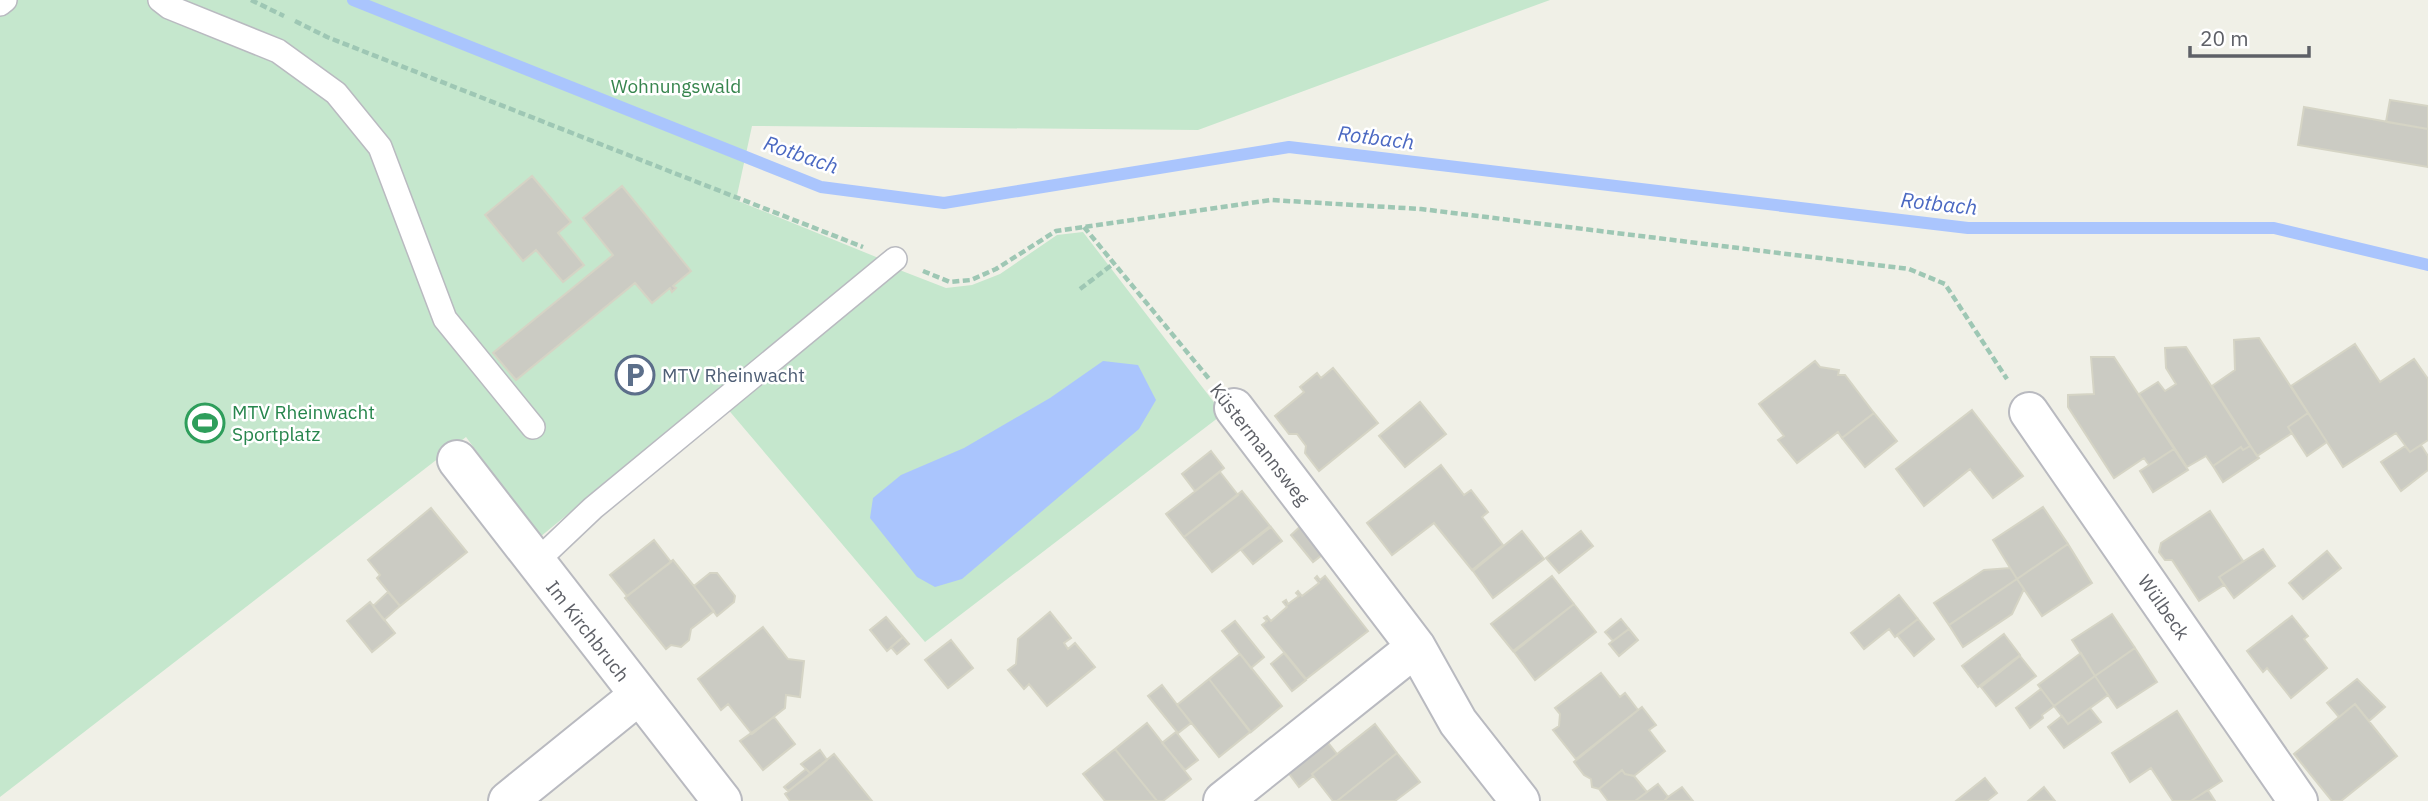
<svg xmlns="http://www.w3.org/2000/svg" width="2428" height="801" viewBox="0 0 2428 801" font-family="'IBM Plex Sans',sans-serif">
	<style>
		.green { fill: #c5e7cd }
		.water { fill: #aac5fd }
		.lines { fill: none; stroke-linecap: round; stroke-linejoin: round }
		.stream { stroke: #aac5fd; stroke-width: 12 }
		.building { fill: #cbcbc3; stroke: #d5d4c5; stroke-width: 2 }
		.lane-casing { stroke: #b9bac0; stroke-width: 26 }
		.street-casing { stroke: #b9bac0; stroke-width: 42 }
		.path { stroke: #9ec7b4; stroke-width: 4.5; stroke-dasharray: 7 3.5; stroke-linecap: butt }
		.lane { stroke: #fff; stroke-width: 23 }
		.street { stroke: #fff; stroke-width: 38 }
		.labels { text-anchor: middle; stroke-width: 5; stroke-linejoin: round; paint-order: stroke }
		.park-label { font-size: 19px; fill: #37854e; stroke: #fff }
		.service-label { font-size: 19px; fill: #4e5e75; stroke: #fff; text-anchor: start }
		.leisure-label { font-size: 19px; fill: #27864d; stroke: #fff; text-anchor: start }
		.street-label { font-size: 19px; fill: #5e6067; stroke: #fff }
		.water-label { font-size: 21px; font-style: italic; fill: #4b69c2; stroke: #fff }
	</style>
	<rect width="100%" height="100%" fill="#f0f0e7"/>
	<path class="green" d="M 0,0 L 1550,0 L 1198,130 L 752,126 L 736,200 L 886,261 L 715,393 L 540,537 L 466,437 L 0,797 Z
		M 1083,232 L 1223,414 L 925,642 L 726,407 L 897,269 L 946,288 L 972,285 L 1000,274 L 1057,235 Z"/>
	<path class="water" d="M 1103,361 L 1138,365 L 1156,400 L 1139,429 L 962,579 L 935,587 L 917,577 L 870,518 L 873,498 L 901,475 L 964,448 L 1050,398 Z"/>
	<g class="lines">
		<path class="stream" d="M 353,0 L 821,187 L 944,203 L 1289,147 L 1968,228 L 2274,228 L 2428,265"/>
	</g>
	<path class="building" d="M 2390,100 L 2428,106 L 2428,129 L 2386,122 Z
		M 2304,107 L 2428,129 L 2428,167 L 2298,145 Z
		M 532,176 L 571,222 L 558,233 L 584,265 L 563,282 L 536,250 L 523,261 L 485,215 Z
		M 622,186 L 691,271 L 673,286 L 676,288 L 672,292 L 670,288 L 652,303 L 635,283 L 516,380 L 493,353 L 613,255 L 583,218 Z
		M 2259,338 L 2308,413 L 2288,427 L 2292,433 L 2257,456 L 2212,386 L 2235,370 L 2234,340 Z
		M 2355,344 L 2380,382 L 2414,359 L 2428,379 L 2428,440 L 2410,452 L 2396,433 L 2343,467 L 2291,386 Z
		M 2186,347 L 2250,446 L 2243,450 L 2241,447 L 2213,466 L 2206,456 L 2187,467 L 2139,394 L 2158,382 L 2165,391 L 2176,384 L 2166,368 L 2165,348 Z
		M 2091,357 L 2114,357 L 2174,449 L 2149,465 L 2144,458 L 2114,478 L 2068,407 L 2068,395 L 2094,394 Z
		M 1815,361 L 1820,367 L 1839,370 L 1838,375 L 1845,375 L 1874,413 L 1842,438 L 1838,432 L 1797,463 L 1778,440 L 1784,436 L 1759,404 Z
		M 1333,368 L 1378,423 L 1319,471 L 1305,453 L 1306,446 L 1297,434 L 1289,434 L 1275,416 L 1304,392 L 1300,387 L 1317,373 L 1321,378 Z
		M 1420,402 L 1446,434 L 1405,467 L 1379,436 Z
		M 1972,410 L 2023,476 L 1993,498 L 1970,469 L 1924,506 L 1896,469 Z
		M 1874,413 L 1897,441 L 1865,467 L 1842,438 Z
		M 2308,413 L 2327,442 L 2307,456 L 2288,427 Z
		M 2421,445 L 2428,456 L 2428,470 L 2401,491 L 2381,462 L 2405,446 L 2410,452 Z
		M 2250,446 L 2259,458 L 2223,482 L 2213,466 L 2241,447 L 2243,450 Z
		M 2174,449 L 2188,470 L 2153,492 L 2140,471 Z
		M 1211,451 L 1224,468 L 1195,491 L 1182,474 Z
		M 1441,465 L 1464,495 L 1471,490 L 1488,512 L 1482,517 L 1503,545 L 1472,570 L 1434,523 L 1392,555 L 1367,523 Z
		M 1220,472 L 1238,495 L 1184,537 L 1166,514 Z
		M 1242,491 L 1270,526 L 1212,572 L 1184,537 Z
		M 2043,507 L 2068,544 L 2017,579 L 1993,540 Z
		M 431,508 L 467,552 L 400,606 L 377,578 L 380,575 L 368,560 Z
		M 2210,511 L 2243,561 L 2219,577 L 2224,585 L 2199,601 L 2172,560 L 2165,560 L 2159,552 L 2161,543 Z
		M 1304,523 L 1327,551 L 1313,562 L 1291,535 Z
		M 1271,527 L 1282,541 L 1253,564 L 1241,550 Z
		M 1522,531 L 1544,559 L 1493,598 L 1473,571 Z
		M 1581,531 L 1593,546 L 1559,573 L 1546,558 Z
		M 654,540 L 671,562 L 627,596 L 610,575 Z
		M 2068,544 L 2092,583 L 2042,616 L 2017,579 Z
		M 2263,549 L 2275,566 L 2234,598 L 2219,577 Z
		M 2327,551 L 2341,568 L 2303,599 L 2289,583 Z
		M 673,560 L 714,611 L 691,629 L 689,640 L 681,647 L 671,645 L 666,649 L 625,598 Z
		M 2010,568 L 2017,579 L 1949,625 L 1934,603 L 1984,570 Z
		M 710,573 L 717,573 L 735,596 L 734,602 L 717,616 L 694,586 Z
		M 1317,576 L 1320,580 L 1325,576 L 1368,631 L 1306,679 L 1262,625 L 1267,621 L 1264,618 L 1267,616 L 1271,621 L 1287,607 L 1283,602 L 1286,600 L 1288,604 L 1299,596 L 1296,593 L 1298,591 L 1302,596 L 1319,583 L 1315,578 Z
		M 1552,576 L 1574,604 L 1513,651 L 1491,624 Z
		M 2017,579 L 2024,589 L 2012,614 L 1963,647 L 1949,625 Z
		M 388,592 L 400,606 L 384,620 L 373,606 Z
		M 1899,595 L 1918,619 L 1895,637 L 1889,629 L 1864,649 L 1851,633 Z
		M 370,602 L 395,633 L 372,652 L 347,621 Z
		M 1574,604 L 1596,632 L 1535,680 L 1514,652 Z
		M 1050,612 L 1071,638 L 1064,643 L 1068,649 L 1075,643 L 1095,667 L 1047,706 L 1029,684 L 1024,689 L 1008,670 L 1016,664 L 1018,639 Z
		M 2112,614 L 2135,648 L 2095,676 L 2072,640 Z
		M 2292,616 L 2308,636 L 2304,639 L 2327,668 L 2291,698 L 2267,668 L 2263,672 L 2247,651 Z
		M 886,617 L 903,637 L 887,651 L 870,630 Z
		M 1621,619 L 1629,629 L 1613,641 L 1605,632 Z
		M 1918,619 L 1934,639 L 1914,656 L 1897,635 Z
		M 1235,621 L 1264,657 L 1251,668 L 1222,631 Z
		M 763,627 L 788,659 L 804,661 L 800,697 L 786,695 L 785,708 L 752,734 L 728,704 L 721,710 L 698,679 Z
		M 1629,629 L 1638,640 L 1619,656 L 1609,644 Z
		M 2004,634 L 2020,655 L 1978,687 L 1962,666 Z
		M 903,637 L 909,644 L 897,654 L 891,647 Z
		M 951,640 L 973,668 L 948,688 L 925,660 Z
		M 2135,648 L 2157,682 L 2117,708 L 2095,676 Z
		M 1284,653 L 1306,680 L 1292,691 L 1271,664 Z
		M 2081,653 L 2095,676 L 2054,706 L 2038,685 Z
		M 1240,654 L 1282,706 L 1251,732 L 1209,679 Z
		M 2020,656 L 2036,676 L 1996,706 L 1981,687 Z
		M 1601,673 L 1620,697 L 1625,693 L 1638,710 L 1576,759 L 1553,730 L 1559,726 L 1560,714 L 1555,708 Z
		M 2095,676 L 2108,695 L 2068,724 L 2054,706 Z
		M 1209,679 L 1250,732 L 1219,757 L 1177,705 Z
		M 2357,679 L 2385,707 L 2369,721 L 2355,704 L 2339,717 L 2327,703 Z
		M 1162,685 L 1191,723 L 1178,733 L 1148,696 Z
		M 2041,689 L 2054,706 L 2042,715 L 2043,718 L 2030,728 L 2016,708 Z
		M 2355,704 L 2397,756 L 2341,801 L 2332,801 L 2294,754 Z
		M 1642,707 L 1656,725 L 1649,730 L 1665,751 L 1634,776 L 1625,774 L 1622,770 L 1599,789 L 1592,787 L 1591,779 L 1584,775 L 1574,762 Z
		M 2090,708 L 2101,722 L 2064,748 L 2048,727 L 2062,716 L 2068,724 Z
		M 2177,711 L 2222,781 L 2191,801 L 2173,801 L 2151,768 L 2130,782 L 2112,753 Z
		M 774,717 L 795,744 L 763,770 L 740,741 Z
		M 1147,723 L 1191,779 L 1163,801 L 1157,801 L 1115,749 Z
		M 1375,724 L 1397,753 L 1337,801 L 1333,801 L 1312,774 Z
		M 1176,732 L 1198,760 L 1185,770 L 1162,743 Z
		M 1326,740 L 1337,754 L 1312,774 L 1313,776 L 1299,787 L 1287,771 Z
		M 1115,749 L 1157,801 L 1105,801 L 1083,774 Z
		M 820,750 L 827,760 L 811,774 L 801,764 Z
		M 1397,753 L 1420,782 L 1395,801 L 1337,801 Z
		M 834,754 L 872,801 L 790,801 L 785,794 Z
		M 806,769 L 811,774 L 788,791 L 784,787 Z
		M 1622,770 L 1625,774 L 1634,776 L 1647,792 L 1635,801 L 1608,801 L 1599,789 Z
		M 1985,778 L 1997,793 L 1987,801 L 1956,801 Z
		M 1658,784 L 1668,797 L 1664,801 L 1635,801 Z
		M 1682,787 L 1693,801 L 1664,801 L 1668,797 Z
		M 2044,787 L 2055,801 L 2028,801 Z
		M 2208,790 L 2215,801 L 2191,801 Z"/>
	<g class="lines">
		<defs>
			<path id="lane" d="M 160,0 L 169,7 L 278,51 L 336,93 L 380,147 L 445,319 L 533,427
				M 0,4 L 5,0
				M 535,563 L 593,508 L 895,259"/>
			<path id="street" d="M 1234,408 L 1416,647 L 1458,722 L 1520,801
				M 2029,412 L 2298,801
				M 457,460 L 722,801
				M 508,801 L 639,695
				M 1223,801 L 1416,647"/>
		</defs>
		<use href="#lane" class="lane-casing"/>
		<use href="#street" class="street-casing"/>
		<path class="path" d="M 251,0 L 284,16
			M 295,21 L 327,37 L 863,247
			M 1084,227 L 1210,380
			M 923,271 L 950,282 L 971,280 L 996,269 L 1056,231 L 1271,200 L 1421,209 L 1909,269 L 1945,284 L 2007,379
			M 1080,289 L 1113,264"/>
		<use href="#lane" class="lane"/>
		<use href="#street" class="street"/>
	</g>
	<defs>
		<symbol id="parking-ring" viewBox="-11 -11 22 22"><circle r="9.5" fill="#fff" stroke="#5c6f8a" stroke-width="1.5"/><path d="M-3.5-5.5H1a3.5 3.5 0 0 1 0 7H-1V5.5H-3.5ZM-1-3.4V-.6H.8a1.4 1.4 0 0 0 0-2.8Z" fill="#5c6f8a"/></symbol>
		<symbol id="stadium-ring" viewBox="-11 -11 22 22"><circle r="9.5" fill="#fff" stroke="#2e9e5b" stroke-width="1.5"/><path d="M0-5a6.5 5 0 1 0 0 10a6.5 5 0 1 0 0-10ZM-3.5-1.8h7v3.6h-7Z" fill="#2e9e5b"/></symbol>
	</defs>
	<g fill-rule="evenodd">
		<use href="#parking-ring" x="613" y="353" width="44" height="44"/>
		<use href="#stadium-ring" x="183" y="401" width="44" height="44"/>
	</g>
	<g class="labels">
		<g class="park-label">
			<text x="676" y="93">Wohnungswald</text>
		</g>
		<g class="service-label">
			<text x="662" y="382">MTV Rheinwacht</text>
		</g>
		<g class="leisure-label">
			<text x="232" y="419">MTV Rheinwacht<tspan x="232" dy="22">Sportplatz</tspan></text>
		</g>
		<g class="street-label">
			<text transform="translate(1260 444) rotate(52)" y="7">Küstermannsweg</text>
			<text transform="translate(2164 607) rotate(55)" y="7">Wülbeck</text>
			<text transform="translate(588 631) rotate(52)" y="7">Im Kirchbruch</text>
		</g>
		<g class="water-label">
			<text transform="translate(1376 138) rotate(7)" y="7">Rotbach</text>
			<text transform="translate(801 155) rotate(19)" y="7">Rotbach</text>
			<text transform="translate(1939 204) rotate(6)" y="7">Rotbach</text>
		</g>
	</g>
	<path d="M2190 46v10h119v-10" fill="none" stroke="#5e6067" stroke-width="3.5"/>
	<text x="2200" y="46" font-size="21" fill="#5e6067" stroke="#ffffff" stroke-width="5" paint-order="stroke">20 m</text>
</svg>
